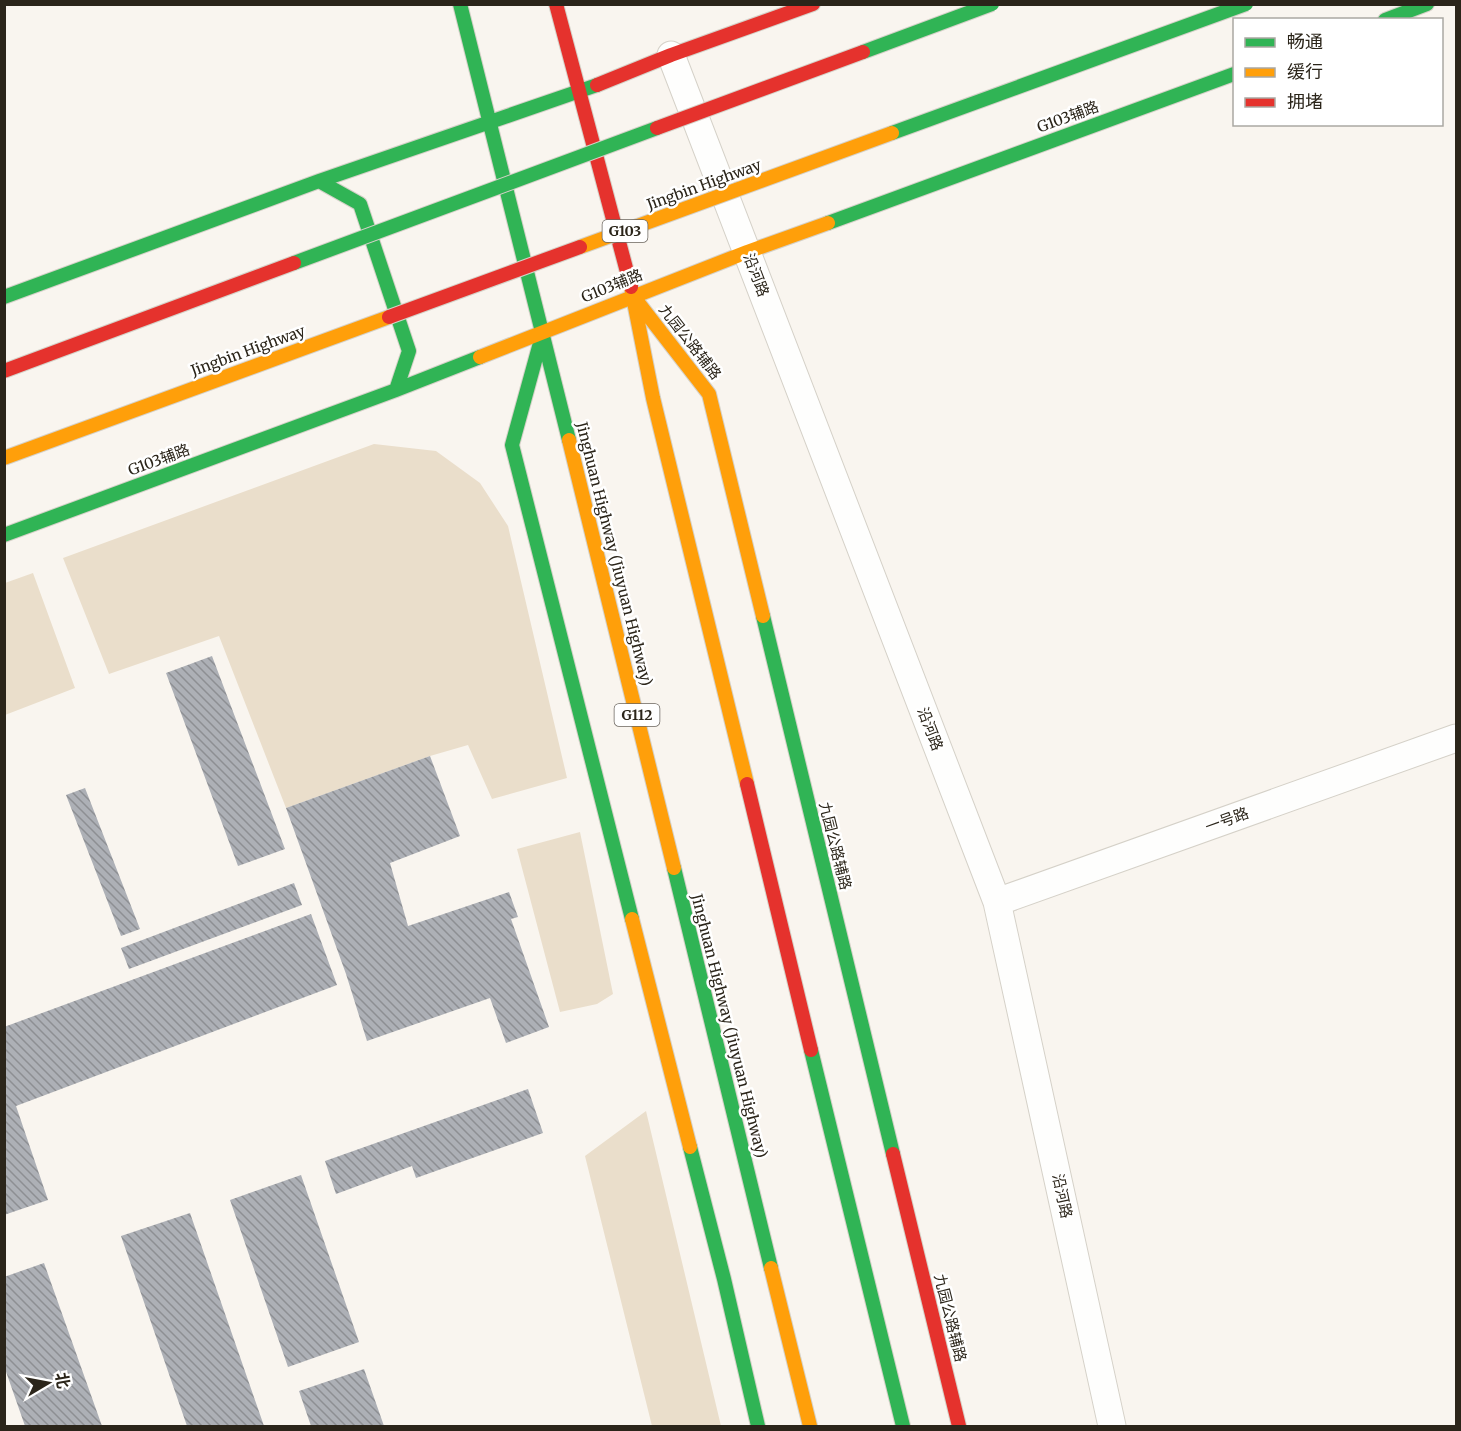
<svg xmlns="http://www.w3.org/2000/svg" width="1461" height="1431" viewBox="0 0 1461 1431" font-family="Merriweather,'Noto Sans SC',serif">
	<style>
		.grass { fill: #eadecb }
		.building { fill: url(#building-back-hatch) }
		.lines { fill: none; stroke-linecap: round; stroke-linejoin: round }
		.street-casing { stroke: #d5d1c8; stroke-width: 29 }
		.fast-casing { stroke: #d5d1c8; stroke-width: 16 }
		.slow-casing { stroke: #d5d1c8; stroke-width: 16 }
		.jam-casing { stroke: #d5d1c8; stroke-width: 16 }
		.street { stroke: #fefefd; stroke-width: 27 }
		.fast { stroke: #30b455; stroke-width: 14 }
		.slow { stroke: #ff9f0a; stroke-width: 14 }
		.jam { stroke: #e5322d; stroke-width: 14 }
		.fast-bridge-casing { stroke: #d5d1c8; stroke-width: 16; stroke-linecap: butt }
		.slow-bridge-casing { stroke: #d5d1c8; stroke-width: 16; stroke-linecap: butt }
		.jam-bridge-casing { stroke: #d5d1c8; stroke-width: 16; stroke-linecap: butt }
		.fast-bridge { stroke: #30b455; stroke-width: 14 }
		.slow-bridge { stroke: #ff9f0a; stroke-width: 14 }
		.jam-bridge { stroke: #e5322d; stroke-width: 14 }
		.labels { text-anchor: middle; stroke-width: 5; stroke-linejoin: round; paint-order: stroke }
		.shield { fill: #fff; stroke: #6b665f; stroke-width: 1.5 }
		.shield-label { font-size: 14px; font-weight: bold; fill: #2b251a }
		.street-label { font-size: 15px; fill: #2b251a; stroke: #fff }
	</style>
	<defs>
		<pattern id="building-back-hatch" width="6" height="6" patternUnits="userSpaceOnUse" patternTransform="scale(1.5)"><rect width="6" height="6" fill="#adb0b6"/><path d="M-1 5l2 2M0 0l6 6M5-1l2 2" fill="none" stroke="#8d8f93"/></pattern>
	</defs>
	<rect width="100%" height="100%" fill="#f9f5ef"/>
	<path class="grass" d="M 374,444 L 436,451 L 480,483 L 508,526 L 567,778 L 492,799 L 468,745 L 430,756 L 286,808 L 219,636 L 109,674 L 63,558 Z
		M 33,573 L 75,688 L 5,715 L 5,583 Z
		M 580,832 L 613,994 L 597,1004 L 560,1012 L 517,849 Z
		M 646,1111 L 721,1426 L 652,1426 L 585,1156 Z"/>
	<path class="building" d="M 212,656 L 285,849 L 238,866 L 166,673 Z
		M 430,756 L 460,836 L 390,863 L 408,926 L 509,892 L 518,917 L 511,919 L 549,1027 L 506,1043 L 490,998 L 367,1041 L 346,974 L 286,808 Z
		M 85,788 L 140,929 L 121,936 L 66,795 Z
		M 294,883 L 302,905 L 129,969 L 121,948 Z
		M 311,914 L 337,985 L 16,1106 L 48,1200 L 4,1215 L 4,1027 Z
		M 528,1089 L 543,1133 L 416,1178 L 412,1166 L 336,1194 L 325,1161 Z
		M 301,1175 L 359,1342 L 288,1367 L 230,1200 Z
		M 190,1213 L 264,1426 L 187,1426 L 121,1236 Z
		M 44,1263 L 102,1426 L 25,1426 L 4,1366 L 4,1277 Z
		M 364,1369 L 384,1426 L 311,1426 L 299,1391 Z"/>
	<g class="lines">
		<defs>
			<path id="street" d="M 671,55 L 997,902 L 1112,1426
				M 997,902 L 1456,738"/>
			<path id="fast" d="M 460,4 L 569,440
				M 1385,20 L 1427,4
				M 319,181 L 360,204 L 409,351 L 396,390
				M 828,223 L 1234,74
				M 4,297 L 319,181 L 597,85
				M 543,332 L 512,445 L 632,919
				M 4,535 L 396,390 L 480,357
				M 763,616 L 893,1154
				M 674,868 L 771,1268
				M 811,1050 L 903,1426
				M 690,1147 L 724,1279 L 758,1426"/>
			<path id="slow" d="M 631,287 L 653,398 L 747,784
				M 633,296 L 709,394 L 763,616
				M 480,357 L 747,252 L 828,223
				M 569,440 L 674,868
				M 632,919 L 690,1147
				M 771,1268 L 810,1426"/>
			<path id="jam" d="M 556,4 L 631,287
				M 597,85 L 671,55 L 813,4
				M 747,784 L 811,1050
				M 893,1154 L 959,1426"/>
		</defs>
		<use href="#street" class="street-casing"/>
		<use href="#fast" class="fast-casing"/>
		<use href="#slow" class="slow-casing"/>
		<use href="#jam" class="jam-casing"/>
		<use href="#street" class="street"/>
		<use href="#fast" class="fast"/>
		<use href="#slow" class="slow"/>
		<use href="#jam" class="jam"/>
		<defs>
			<path id="fast-bridge" d="M 863,52 L 992,4
				M 892,133 L 1246,4
				M 294,263 L 657,128"/>
			<path id="slow-bridge" d="M 580,247 L 892,133
				M 4,458 L 389,317"/>
			<path id="jam-bridge" d="M 657,128 L 863,52
				M 389,317 L 580,247
				M 4,371 L 294,263"/>
		</defs>
		<use href="#fast-bridge" class="fast-bridge-casing"/>
		<use href="#slow-bridge" class="slow-bridge-casing"/>
		<use href="#jam-bridge" class="jam-bridge-casing"/>
		<use href="#fast-bridge" class="fast-bridge"/>
		<use href="#slow-bridge" class="slow-bridge"/>
		<use href="#jam-bridge" class="jam-bridge"/>
	</g>
	<g class="labels">
		<g class="shield">
			<rect x="602.5" y="220" width="45" height="22" rx="4.5"/>
			<rect x="614.5" y="704" width="45" height="22" rx="4.5"/>
		</g>
		<g class="shield-label">
			<text x="625" y="236">G103</text>
			<text x="637" y="720">G112</text>
		</g>
		<g class="street-label">
			<text transform="translate(1068 117) rotate(-20)" y="5">G103辅路</text>
			<text transform="translate(704 185) rotate(-20)" y="5">Jingbin Highway</text>
			<text transform="translate(756 275) rotate(69)" y="5">沿河路</text>
			<text transform="translate(612 286) rotate(-22)" y="5">G103辅路</text>
			<text transform="translate(690 342) rotate(52)" y="5">九园公路辅路</text>
			<text transform="translate(248 351) rotate(-20)" y="5">Jingbin Highway</text>
			<text transform="translate(159 460) rotate(-20)" y="5">G103辅路</text>
			<text transform="translate(614 554) rotate(76)" y="5">Jinghuan Highway (Jiuyuan Highway)</text>
			<text transform="translate(930 729) rotate(69)" y="5">沿河路</text>
			<text transform="translate(1227 820) rotate(-20)" y="5">一号路</text>
			<text transform="translate(835 846) rotate(76)" y="5">九园公路辅路</text>
			<text transform="translate(729 1026) rotate(76)" y="5">Jinghuan Highway (Jiuyuan Highway)</text>
			<text transform="translate(1062 1196) rotate(78)" y="5">沿河路</text>
			<text transform="translate(950 1318) rotate(76)" y="5">九园公路辅路</text>
		</g>
	</g>
	<rect width="1461" height="1431" fill="none" stroke="#2b251a" stroke-width="12"/>
	<rect x="1233" y="18" width="210" height="108" fill="#ffffff" stroke="#aaa8a3" stroke-width="1.5"/>
	<rect x="1245" y="38" width="30" height="9" fill="#30b455" stroke="#aaa8a3" stroke-width="1.5"/>
	<text x="1287" y="48" font-size="18" fill="#2b251a">畅通</text>
	<rect x="1245" y="68" width="30" height="9" fill="#ff9f0a" stroke="#aaa8a3" stroke-width="1.5"/>
	<text x="1287" y="78" font-size="18" fill="#2b251a">缓行</text>
	<rect x="1245" y="98" width="30" height="9" fill="#e5322d" stroke="#aaa8a3" stroke-width="1.5"/>
	<text x="1287" y="108" font-size="18" fill="#2b251a">拥堵</text>
	<g transform="translate(48 1383) rotate(80)" stroke="#ffffff" stroke-width="4.5" paint-order="stroke">
	<path d="M0-4.5L10 22L0 15L-10 22Z" fill="#2b251a"/>
	<text y="-9" font-size="16" font-weight="bold" text-anchor="middle" fill="#2b251a">北</text>
	</g>
</svg>
